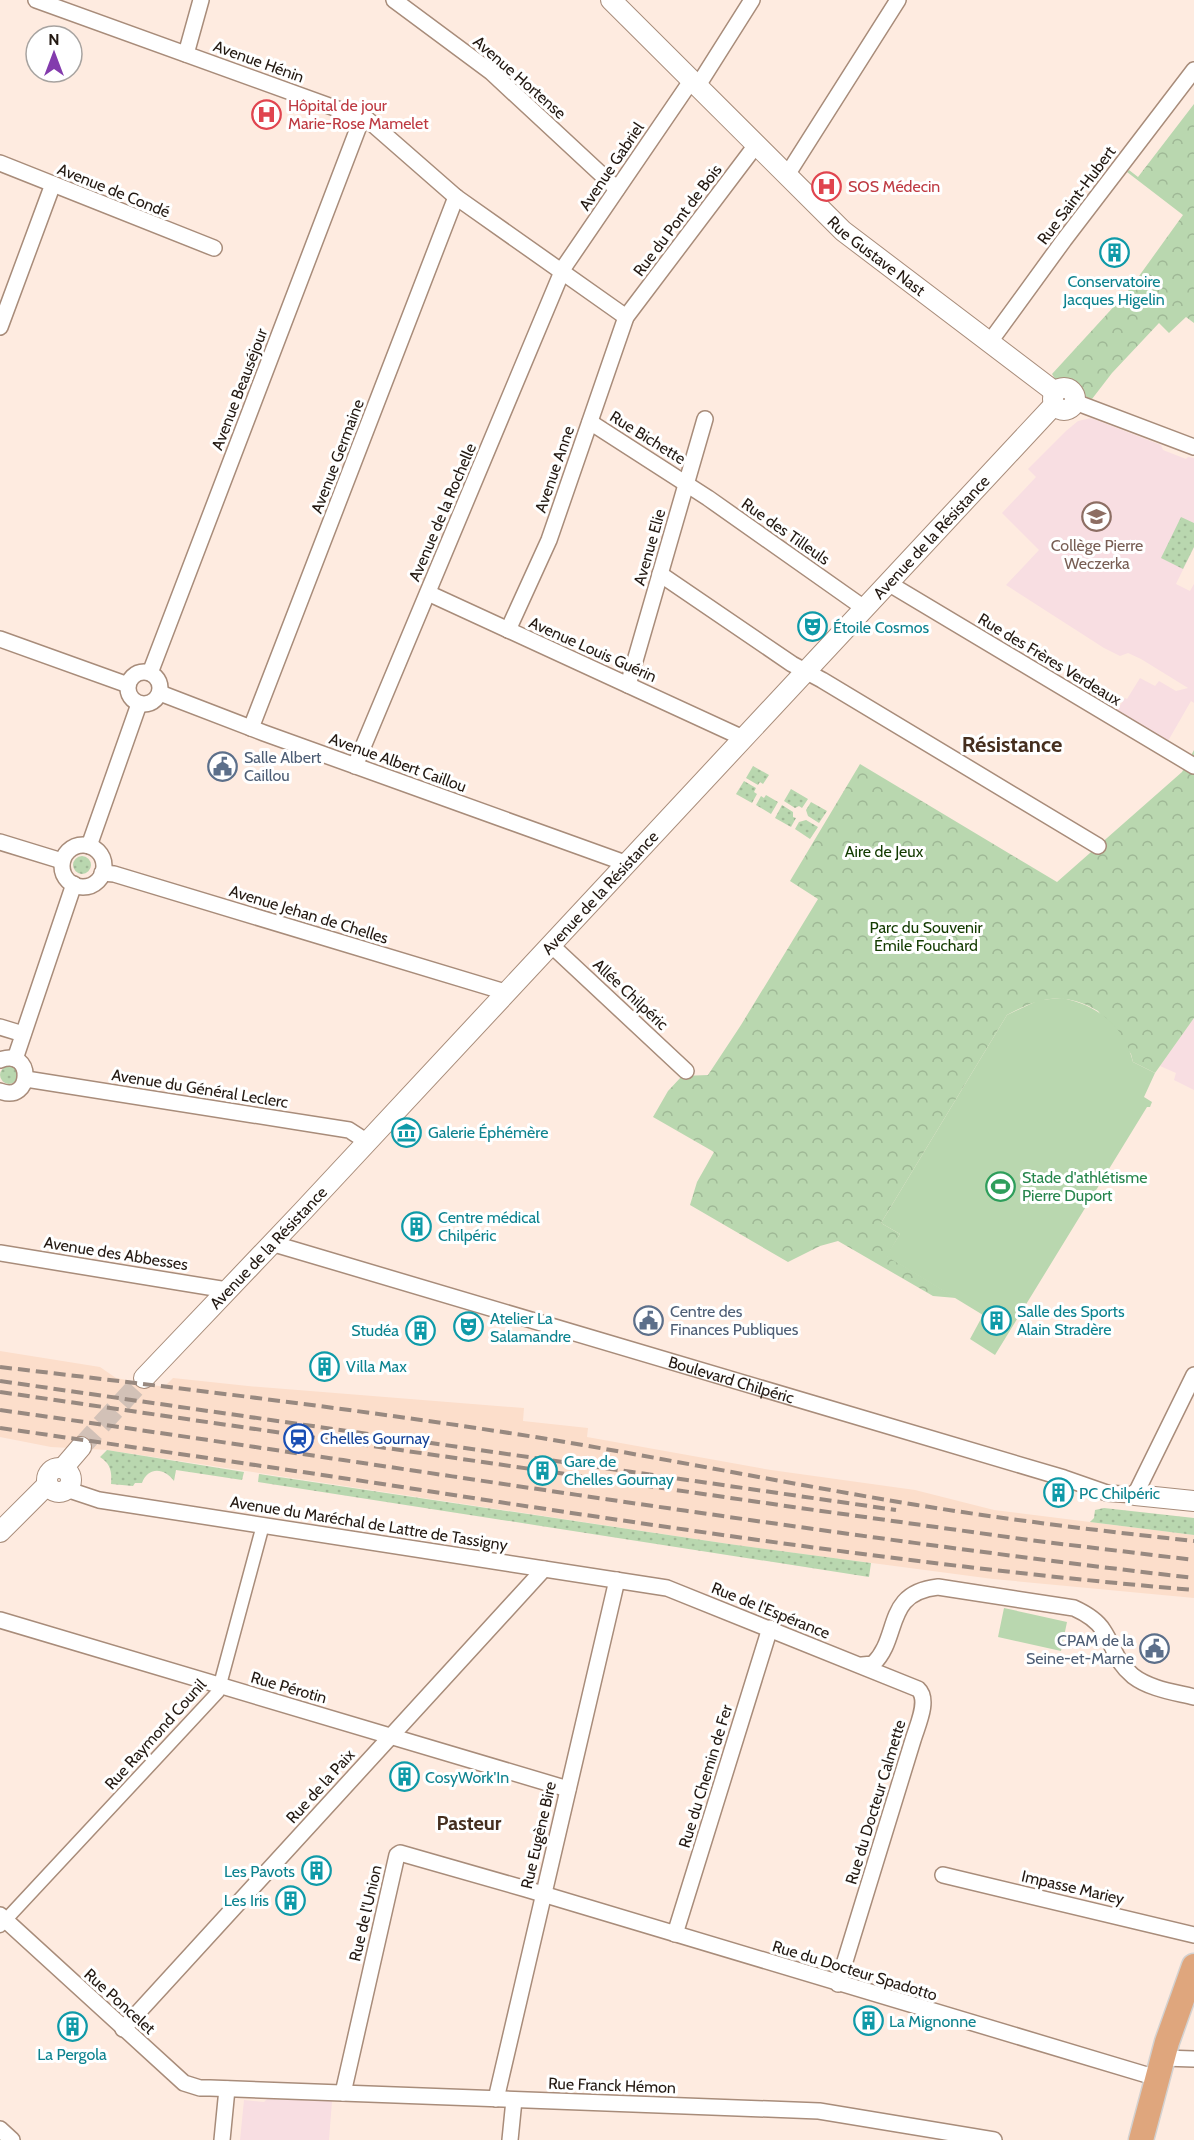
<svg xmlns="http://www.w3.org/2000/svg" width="1194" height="2140" viewBox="0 0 1194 2140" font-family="Cabin,sans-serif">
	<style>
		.built { fill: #fcdecb }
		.education { fill: #f8dee2 }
		.grass { fill: url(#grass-dots) }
		.forest { fill: url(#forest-crowns) }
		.pitch { fill: #b9d7af }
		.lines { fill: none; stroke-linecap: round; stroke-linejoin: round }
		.tertiary-tunnel { stroke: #d2c1b7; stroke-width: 20; stroke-dasharray: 20 10; stroke-linecap: butt }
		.pedestrian-casing { stroke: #a88c7a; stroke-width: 15 }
		.minor-casing { stroke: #a88c7a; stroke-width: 18 }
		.tertiary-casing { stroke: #a88c7a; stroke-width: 22 }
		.primary-casing { stroke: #d3d1d0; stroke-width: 27 }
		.pedestrian { stroke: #fff; stroke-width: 12 }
		.minor { stroke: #fff; stroke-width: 15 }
		.tertiary { stroke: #fff; stroke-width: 20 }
		.primary { stroke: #dfa67d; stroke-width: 24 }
		.rail { stroke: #988980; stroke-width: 4; stroke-dasharray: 12 6; stroke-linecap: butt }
		.labels { text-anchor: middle; stroke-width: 6; stroke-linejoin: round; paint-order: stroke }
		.street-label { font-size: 16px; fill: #231912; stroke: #fff }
		.health-label { font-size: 16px; fill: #be3a42; stroke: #fff; text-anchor: start }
		.culture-label { font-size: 16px; fill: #0d838f; stroke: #fff; text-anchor: start }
		.education-label { font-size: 16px; fill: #785e54; stroke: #fff }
		.service-label { font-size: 16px; fill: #4e5e75; stroke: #fff; text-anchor: start }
		.park-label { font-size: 16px; fill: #133b00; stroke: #fff }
		.leisure-label { font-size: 16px; fill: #27864d; stroke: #fff; text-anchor: start }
		.transit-label { font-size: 16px; fill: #164399; stroke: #fff; text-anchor: start }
		.quarter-label { font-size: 20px; font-weight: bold; fill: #452e1e; stroke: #fff }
		.district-label { font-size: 22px; font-weight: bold; fill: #452e1e; stroke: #fff }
	</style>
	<defs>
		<pattern id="grass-dots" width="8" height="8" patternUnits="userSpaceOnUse" patternTransform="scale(1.5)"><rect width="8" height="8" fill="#b9d7af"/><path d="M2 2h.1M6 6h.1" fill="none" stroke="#9fb896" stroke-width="1.8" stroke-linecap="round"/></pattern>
		<pattern id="forest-crowns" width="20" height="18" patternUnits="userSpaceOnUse" patternTransform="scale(1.5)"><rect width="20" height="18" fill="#b9d7af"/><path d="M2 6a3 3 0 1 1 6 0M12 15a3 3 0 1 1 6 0" fill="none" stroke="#9fb896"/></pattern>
	</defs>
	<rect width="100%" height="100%" fill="#feebe0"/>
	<path class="built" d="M 0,1351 L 100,1367 L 116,1378 L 164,1387 L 173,1378 L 248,1386 L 524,1408 L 523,1421 L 588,1428 L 587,1437 L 771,1470 L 915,1490 L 994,1510 L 1194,1535 L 1194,1598 L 993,1579 L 729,1544 L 107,1450 L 51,1447 L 0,1437 Z"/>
	<path class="education" d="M 1091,418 L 1161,445 L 1163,450 L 1186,459 L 1188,457 L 1194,458 L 1194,547 L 1176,584 L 1190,591 L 1194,584 L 1194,703 L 1191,701 L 1168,741 L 1117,710 L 1125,698 L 1127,699 L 1140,678 L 1155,686 L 1159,681 L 1176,691 L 1188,688 L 1141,659 L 1128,653 L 1120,656 L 1104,648 L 1006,585 L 1039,550 L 1002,513 L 1036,477 L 1028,469 L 1066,431 L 1078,421 Z
		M 1194,1018 L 1194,1090 L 1174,1080 L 1176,1073 L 1160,1066 Z
		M 267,2099 L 332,2101 L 329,2140 L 240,2140 L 244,2100 L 264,2102 Z"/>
	<path class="grass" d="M 1181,517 L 1194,523 L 1194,547 L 1183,569 L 1161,558 Z
		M 753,766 L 769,775 L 763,784 L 760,782 L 758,785 L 746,778 Z
		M 744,781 L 756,788 L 754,792 L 757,794 L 752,803 L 736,794 Z
		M 791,789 L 808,799 L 802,808 L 799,806 L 795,808 L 784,801 Z
		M 766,795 L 778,802 L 771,814 L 756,805 L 761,796 L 764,798 Z
		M 811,802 L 827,811 L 819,823 L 808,816 L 806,810 Z
		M 782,805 L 793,812 L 793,817 L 796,818 L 791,827 L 775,818 Z
		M 806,820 L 818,827 L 810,839 L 795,829 L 799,822 Z
		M73 865a9 9 0 1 1 18 0a9 9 0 1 1-18 0Z
		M0 1075a9 9 0 1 1 18 0a9 9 0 1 1-18 0Z
		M 107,1450 L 244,1472 L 242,1480 L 176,1470 L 174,1481 C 165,1468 148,1466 142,1483 L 135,1483 L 133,1486 L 111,1484 C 112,1472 111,1464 100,1457 Z
		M 259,1474 L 729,1544 L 871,1563 L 869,1577 L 258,1482 Z
		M 1104,1508 L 1194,1518 L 1194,1535 L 1090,1522 L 1094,1518 L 1095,1510 Z"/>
	<path class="forest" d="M 1194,104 L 1194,323 L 1186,317 L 1169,333 L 1159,323 L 1112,373 L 1092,399 L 1089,398 L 1085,396 L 1080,386 L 1073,381 L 1055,379 L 1052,374 L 1129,290 L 1183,215 L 1127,172 L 1129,170 L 1138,177 Z
		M 1194,750 L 1194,1018 L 1155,1073 L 1133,1062 L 1131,1054 L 1098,1011 C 1064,991 1040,997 1007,1015 L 881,1223 L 900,1234 L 887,1256 L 956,1298 L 933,1296 L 838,1241 L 820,1246 L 788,1262 L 690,1205 L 697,1182 L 714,1152 L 653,1117 L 668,1091 L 682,1076 L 708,1075 L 741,1025 L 818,899 L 790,881 L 860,764 L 1057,882 L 1182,772 Z"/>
	<path class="pitch" d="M 1062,998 C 1098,1005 1124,1026 1133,1062 L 1155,1073 L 1144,1097 L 1152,1102 L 1150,1107 L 1147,1107 L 995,1355 L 970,1339 L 983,1315 L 886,1256 L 900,1234 L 881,1223 L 1007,1015 L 1039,1000 Z
		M 1004,1608 L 1067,1622 L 1061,1651 L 998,1637 Z"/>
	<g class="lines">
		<path class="tertiary-tunnel" d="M 81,1447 L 144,1378"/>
		<defs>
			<path id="pedestrian" d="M 0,1926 L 218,1692 L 263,1525"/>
			<g id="minor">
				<path d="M 36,0 L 368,120 L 456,197 L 626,317"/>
				<path d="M 394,0 L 491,72 L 617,189"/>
				<path d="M 186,54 L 201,0"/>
				<path d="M 697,87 L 752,0"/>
				<path d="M 0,163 L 214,248"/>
				<path d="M 787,175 L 898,0"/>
				<path d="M 0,327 L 53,184"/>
				<path d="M 989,343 L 1064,240 L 1194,70"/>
				<path d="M 1075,402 L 1194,447"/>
				<path d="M 590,422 L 708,498 L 864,608"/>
				<path d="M 660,574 L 792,664 L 822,680 L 1098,846"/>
				<path d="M 888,583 L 1194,766"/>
				<path d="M 428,593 L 743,738"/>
				<path d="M 508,630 L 549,540 L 626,317 L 756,145"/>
				<path d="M 0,639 L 128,685"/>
				<circle cx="144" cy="688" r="16"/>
				<path d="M 150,673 L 362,118"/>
				<path d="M 628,685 L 705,419"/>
				<path d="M 160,693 L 264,733 L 625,863"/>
				<path d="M 251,728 L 456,197"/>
				<path d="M 355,766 L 564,267 L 691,81"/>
				<path d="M 0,842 L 62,861"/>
				<circle cx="83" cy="866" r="21"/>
				<path d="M 89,846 L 139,704"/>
				<path d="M 102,873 L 114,874 L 505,992"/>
				<path d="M 550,944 L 686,1071"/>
				<path d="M 0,1027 L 23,1034"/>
				<path d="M 15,1059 L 74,884"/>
				<path d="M 0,1060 C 34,1047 33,1104 0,1091"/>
				<path d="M 26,1079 L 349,1130 L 366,1141"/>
				<path id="s1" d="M 271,1243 L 1064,1478 L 1107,1493 L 1135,1495 L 1194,1375"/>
				<path d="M 0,1253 L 227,1290"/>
				<path d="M 66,1489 L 99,1500 L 667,1588 L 918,1689 C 930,1700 917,1726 913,1740 L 838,1984"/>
				<path d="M 0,1620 L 568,1789"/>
				<path d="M 862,1665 L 873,1664 C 901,1637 883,1593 938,1587 L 1074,1608 C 1085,1613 1096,1619 1103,1630 C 1115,1648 1115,1661 1133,1676 C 1150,1689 1174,1692 1194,1697"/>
				<path d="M 943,1875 L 1194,1935"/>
				<path d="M 0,1915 L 184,2083 L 200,2088 L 210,2088 L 819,2111 L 994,2140"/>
				<path d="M 675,1934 L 770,1628"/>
				<path d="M 123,2029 L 544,1569"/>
				<path d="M 1163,2058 L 1194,2059"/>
				<path d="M 343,2093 L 397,1855 L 400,1853 L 526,1889 L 1157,2078"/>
				<path d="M 496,2099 L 617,1580"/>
				<path d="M 0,2129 L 12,2140"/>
				<path d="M 222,2140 L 227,2089"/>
				<path d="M 510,2140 L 514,2100"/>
			</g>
			<g id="tertiary">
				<path id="s2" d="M 611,0 L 843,231 L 1055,392"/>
				<circle cx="1064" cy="399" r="11"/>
				<path id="s3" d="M 144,1378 L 302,1212 L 1054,405"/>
				<circle cx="59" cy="1480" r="12"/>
				<path d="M 63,1468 L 81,1447"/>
				<path d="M 1135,1495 L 1194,1501"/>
				<path d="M 0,1532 L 47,1485"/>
			</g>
			<path id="primary" d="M 1141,2140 L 1167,2042 L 1194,1966"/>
		</defs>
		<use href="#pedestrian" class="pedestrian-casing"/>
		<use href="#minor" class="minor-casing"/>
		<use href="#tertiary" class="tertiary-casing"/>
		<use href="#primary" class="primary-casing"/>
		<use href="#pedestrian" class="pedestrian"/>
		<use href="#minor" class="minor"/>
		<use href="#tertiary" class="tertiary"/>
		<use href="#primary" class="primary"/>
		<path class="rail" d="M 0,1367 C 179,1388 357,1409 535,1437 C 663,1458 790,1484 917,1505 C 1009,1520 1102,1531 1194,1541
			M 0,1381 L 896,1510
			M 0,1392 L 793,1507 L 1029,1540 L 1194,1560
			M 0,1410 C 398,1466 795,1532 1194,1578
			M 0,1428 C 160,1451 320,1474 479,1499 C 717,1535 955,1570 1194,1590"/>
	</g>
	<defs>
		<symbol id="hospital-ring" viewBox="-11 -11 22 22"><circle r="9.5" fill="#fff" stroke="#e0444e" stroke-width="1.5"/><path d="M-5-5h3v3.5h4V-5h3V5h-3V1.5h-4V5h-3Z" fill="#e0444e"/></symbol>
		<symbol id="building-ring" viewBox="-11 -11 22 22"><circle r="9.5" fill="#fff" stroke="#0f9aa8" stroke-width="1.5"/><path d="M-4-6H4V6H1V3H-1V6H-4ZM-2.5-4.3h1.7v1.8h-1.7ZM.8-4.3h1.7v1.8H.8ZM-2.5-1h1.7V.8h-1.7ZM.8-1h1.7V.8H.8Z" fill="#0f9aa8"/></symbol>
		<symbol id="school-ring" viewBox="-11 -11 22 22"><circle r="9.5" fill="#fff" stroke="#8d6e63" stroke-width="1.5"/><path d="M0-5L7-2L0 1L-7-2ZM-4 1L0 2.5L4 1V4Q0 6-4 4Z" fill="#8d6e63"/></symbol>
		<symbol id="theatre-ring" viewBox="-11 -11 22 22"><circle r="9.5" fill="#fff" stroke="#0f9aa8" stroke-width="1.5"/><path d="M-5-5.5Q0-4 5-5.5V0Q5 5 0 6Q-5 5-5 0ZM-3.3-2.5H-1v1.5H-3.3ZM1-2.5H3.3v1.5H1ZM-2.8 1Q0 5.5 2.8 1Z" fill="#0f9aa8"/></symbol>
		<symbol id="civic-ring" viewBox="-11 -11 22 22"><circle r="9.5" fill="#fff" stroke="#5c6f8a" stroke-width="1.5"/><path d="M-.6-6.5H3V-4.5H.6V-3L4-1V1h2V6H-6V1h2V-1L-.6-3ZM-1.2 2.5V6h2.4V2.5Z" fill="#5c6f8a"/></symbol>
		<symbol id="museum-ring" viewBox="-11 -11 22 22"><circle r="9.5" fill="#fff" stroke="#0f9aa8" stroke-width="1.5"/><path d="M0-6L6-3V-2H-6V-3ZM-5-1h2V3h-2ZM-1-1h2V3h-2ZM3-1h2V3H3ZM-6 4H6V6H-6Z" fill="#0f9aa8"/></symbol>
		<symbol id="stadium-ring" viewBox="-11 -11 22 22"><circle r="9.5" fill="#fff" stroke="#2e9e5b" stroke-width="1.5"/><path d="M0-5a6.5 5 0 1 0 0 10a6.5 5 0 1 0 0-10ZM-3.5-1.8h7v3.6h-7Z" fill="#2e9e5b"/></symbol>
		<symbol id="station-ring" viewBox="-11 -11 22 22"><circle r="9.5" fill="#fff" stroke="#1a4fb4" stroke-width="1.5"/><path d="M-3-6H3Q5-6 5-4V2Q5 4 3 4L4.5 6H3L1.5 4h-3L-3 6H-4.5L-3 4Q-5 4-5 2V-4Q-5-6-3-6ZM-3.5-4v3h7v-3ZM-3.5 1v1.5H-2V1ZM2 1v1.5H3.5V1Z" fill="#1a4fb4"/></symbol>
	</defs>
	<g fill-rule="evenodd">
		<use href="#hospital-ring" x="250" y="98" width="33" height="33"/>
		<use href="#hospital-ring" x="810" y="170" width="33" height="33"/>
		<use href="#building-ring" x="1098" y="236" width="33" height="33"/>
		<use href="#school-ring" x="1080" y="500" width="33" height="33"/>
		<use href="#theatre-ring" x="796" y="610" width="33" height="33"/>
		<use href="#civic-ring" x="206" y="750" width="33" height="33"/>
		<use href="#museum-ring" x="390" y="1116" width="33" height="33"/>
		<use href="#stadium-ring" x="984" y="1170" width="33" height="33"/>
		<use href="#building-ring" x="400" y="1210" width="33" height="33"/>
		<use href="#civic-ring" x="632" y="1304" width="33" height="33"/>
		<use href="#building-ring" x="980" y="1304" width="33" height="33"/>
		<use href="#theatre-ring" x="452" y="1310" width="33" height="33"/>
		<use href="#building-ring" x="404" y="1314" width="33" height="33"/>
		<use href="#building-ring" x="308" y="1350" width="33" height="33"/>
		<use href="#station-ring" x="282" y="1422" width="33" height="33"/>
		<use href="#building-ring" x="526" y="1454" width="33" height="33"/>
		<use href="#building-ring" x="1042" y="1476" width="33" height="33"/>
		<use href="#civic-ring" x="1138" y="1632" width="33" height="33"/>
		<use href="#building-ring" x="388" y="1760" width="33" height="33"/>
		<use href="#building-ring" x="300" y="1854" width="33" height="33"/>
		<use href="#building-ring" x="274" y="1884" width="33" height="33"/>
		<use href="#building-ring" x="852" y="2004" width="33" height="33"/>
		<use href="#building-ring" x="56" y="2010" width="33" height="33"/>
	</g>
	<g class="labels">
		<g class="street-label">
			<text transform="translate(259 61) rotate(20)" y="6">Avenue Hénin</text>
			<text transform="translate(520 77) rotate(41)" y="6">Avenue Hortense</text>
			<text transform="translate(611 166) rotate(-56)" y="6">Avenue Gabriel</text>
			<text transform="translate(114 190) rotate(22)" y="6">Avenue de Condé</text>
			<text transform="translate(1076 195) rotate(-53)" y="6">Rue Saint-Hubert</text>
			<text transform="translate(677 220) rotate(-53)" y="6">Rue du Pont de Bois</text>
			<text dy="6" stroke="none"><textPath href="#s2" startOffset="369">Rue Gustave Nast</textPath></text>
			<text transform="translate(239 389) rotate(-69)" y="6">Avenue Beauséjour</text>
			<text transform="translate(648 437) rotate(32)" y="6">Rue Bichette</text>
			<text transform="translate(337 456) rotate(-69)" y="6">Avenue Germaine</text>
			<text transform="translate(554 469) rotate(-71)" y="6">Avenue Anne</text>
			<text transform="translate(442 512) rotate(-67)" y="6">Avenue de la Rochelle</text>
			<text transform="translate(786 531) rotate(35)" y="6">Rue des Tilleuls</text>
			<text dy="6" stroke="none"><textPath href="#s3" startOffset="1152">Avenue de la Résistance</textPath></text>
			<text transform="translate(649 547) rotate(-74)" y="6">Avenue Elie</text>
			<text transform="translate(593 649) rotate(24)" y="6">Avenue Louis Guérin</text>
			<text transform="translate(1050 659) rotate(31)" y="6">Rue des Frères Verdeaux</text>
			<text transform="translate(398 762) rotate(20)" y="6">Avenue Albert Caillou</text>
			<text dy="6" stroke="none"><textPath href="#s3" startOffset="666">Avenue de la Résistance</textPath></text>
			<text transform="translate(309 914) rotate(17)" y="6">Avenue Jehan de Chelles</text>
			<text transform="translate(631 994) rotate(43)" y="6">Allée Chilpéric</text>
			<text transform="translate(200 1088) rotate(9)" y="6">Avenue du Général Leclerc</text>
			<text dy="6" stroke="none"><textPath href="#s3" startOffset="180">Avenue de la Résistance</textPath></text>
			<text transform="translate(116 1253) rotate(9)" y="6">Avenue des Abbesses</text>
			<text dy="6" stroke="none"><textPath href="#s1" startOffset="480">Boulevard Chilpéric</textPath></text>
			<text transform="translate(369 1523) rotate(9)" y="6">Avenue du Maréchal de Lattre de Tassigny</text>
			<text transform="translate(771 1610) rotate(22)" y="6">Rue de l'Espérance</text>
			<text transform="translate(289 1687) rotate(16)" y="6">Rue Pérotin</text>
			<text transform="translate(155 1734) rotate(-48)" y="6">Rue Raymond Counil</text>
			<text transform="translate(705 1776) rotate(-73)" y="6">Rue du Chemin de Fer</text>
			<text transform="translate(320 1786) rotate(-48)" y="6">Rue de la Paix</text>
			<text transform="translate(875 1802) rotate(-73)" y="6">Rue du Docteur Calmette</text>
			<text transform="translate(538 1835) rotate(-77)" y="6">Rue Eugène Bire</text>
			<text transform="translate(1073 1887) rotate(13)" y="6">Impasse Mariey</text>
			<text transform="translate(365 1913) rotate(-77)" y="6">Rue de l'Union</text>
			<text transform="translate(855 1970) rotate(17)" y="6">Rue du Docteur Spadotto</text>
			<text transform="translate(120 2001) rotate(42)" y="6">Rue Poncelet</text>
			<text transform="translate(612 2085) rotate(2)" y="6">Rue Franck Hémon</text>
		</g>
		<g class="health-label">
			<text x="288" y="111">Hôpital de jour<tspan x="288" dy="18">Marie-Rose Mamelet</tspan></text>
			<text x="848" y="192">SOS Médecin</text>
		</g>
		<g class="culture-label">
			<text x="1114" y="287" text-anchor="middle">Conservatoire<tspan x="1114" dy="18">Jacques Higelin</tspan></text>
			<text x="833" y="633">Étoile Cosmos</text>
			<text x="428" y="1138">Galerie Éphémère</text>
			<text x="438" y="1223">Centre médical<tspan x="438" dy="18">Chilpéric</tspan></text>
			<text x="1017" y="1317">Salle des Sports<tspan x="1017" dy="18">Alain Stradère</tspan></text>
			<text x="490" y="1324">Atelier La<tspan x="490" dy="18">Salamandre</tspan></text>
			<text x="399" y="1336" text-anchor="end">Studéa</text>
			<text x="346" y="1372">Villa Max</text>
			<text x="564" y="1467">Gare de<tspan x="564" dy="18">Chelles Gournay</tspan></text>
			<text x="1079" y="1499">PC Chilpéric</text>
			<text x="425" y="1783">CosyWork'In</text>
			<text x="295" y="1877" text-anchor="end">Les Pavots</text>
			<text x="269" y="1906" text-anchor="end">Les Iris</text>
			<text x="889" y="2027">La Mignonne</text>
			<text x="72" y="2060" text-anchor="middle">La Pergola</text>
		</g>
		<g class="education-label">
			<text x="1097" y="551">Collège Pierre<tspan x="1097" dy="18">Weczerka</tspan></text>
		</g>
		<g class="service-label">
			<text x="244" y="763">Salle Albert<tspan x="244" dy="18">Caillou</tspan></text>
			<text x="670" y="1317">Centre des<tspan x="670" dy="18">Finances Publiques</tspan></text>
			<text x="1134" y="1646" text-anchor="end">CPAM de la<tspan x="1134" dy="18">Seine-et-Marne</tspan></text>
		</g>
		<g class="park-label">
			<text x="884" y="857">Aire de Jeux</text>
			<text x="926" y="933">Parc du Souvenir<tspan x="926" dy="18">Émile Fouchard</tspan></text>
		</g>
		<g class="leisure-label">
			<text x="1022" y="1183">Stade d'athlétisme<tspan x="1022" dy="18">Pierre Duport</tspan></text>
		</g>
		<g class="transit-label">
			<text x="320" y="1444">Chelles Gournay</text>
		</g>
		<g class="quarter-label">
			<text x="469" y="1830">Pasteur</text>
		</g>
		<g class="district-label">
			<text x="1012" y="752">Résistance</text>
		</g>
	</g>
	<g transform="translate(54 54)"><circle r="28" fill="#ffffff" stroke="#a7a3a0" stroke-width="1.5"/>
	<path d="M0-4.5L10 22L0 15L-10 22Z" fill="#833bad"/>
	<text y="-9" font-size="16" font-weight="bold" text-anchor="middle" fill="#231912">N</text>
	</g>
</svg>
